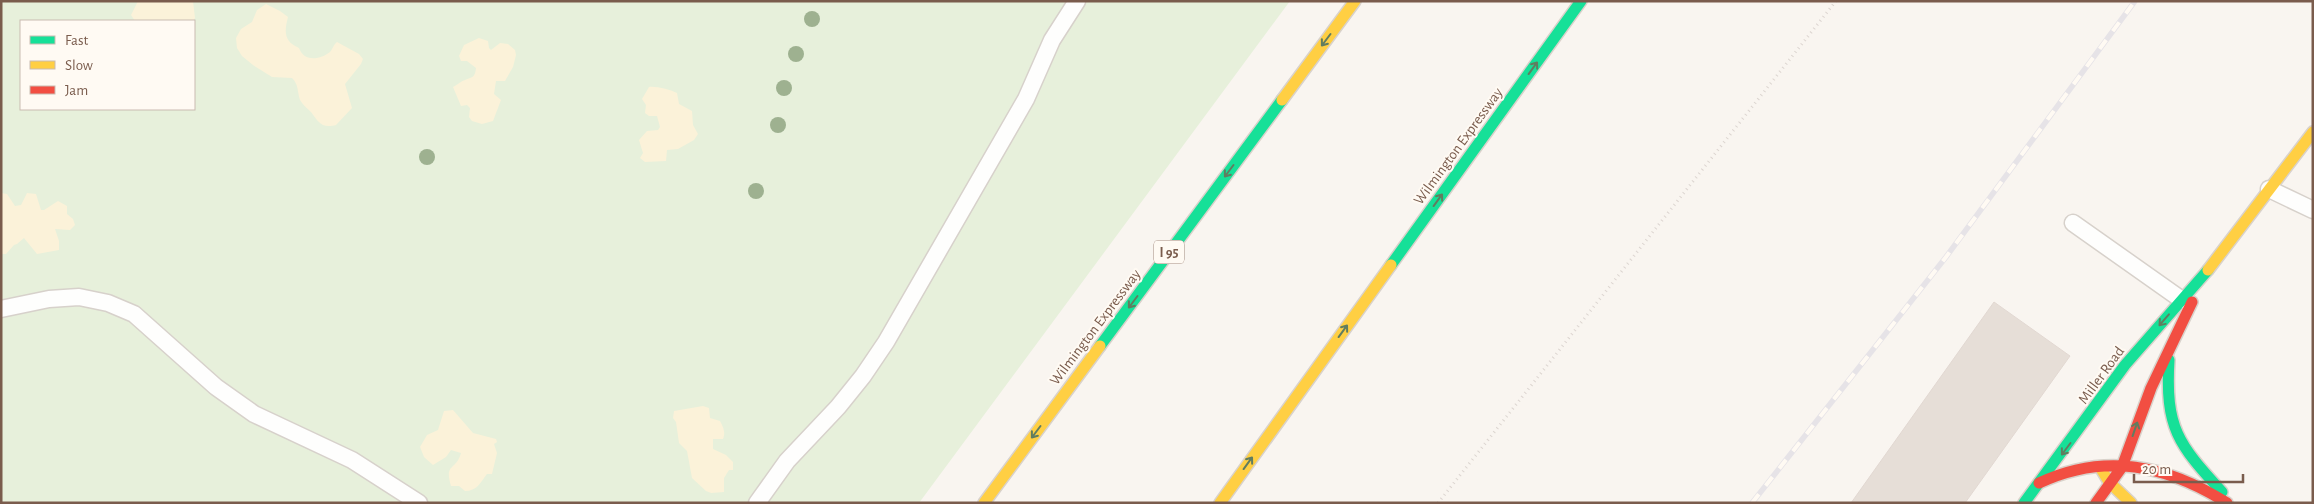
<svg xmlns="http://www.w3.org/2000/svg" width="2314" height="504" viewBox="0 0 2314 504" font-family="'Alegreya Sans',sans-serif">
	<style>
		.green { fill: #e7f0db; fill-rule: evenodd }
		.sand { fill: #fbf2d9 }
		.building { fill: #e6ded7; stroke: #e2d8d2 }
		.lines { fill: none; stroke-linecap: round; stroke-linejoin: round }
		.lane-casing { stroke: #d7d1cb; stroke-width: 19 }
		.fast-casing { stroke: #d9d2cb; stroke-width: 14 }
		.slow-casing { stroke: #d9d2cb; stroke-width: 14 }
		.jam-casing { stroke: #d9d2cb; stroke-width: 14 }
		.path { stroke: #dcd5d0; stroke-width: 3; stroke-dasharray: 1 4; stroke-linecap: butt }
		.lane { stroke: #fefefd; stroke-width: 16 }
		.fast { stroke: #16e098; stroke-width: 11 }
		.slow { stroke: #ffcf43; stroke-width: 11 }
		.jam { stroke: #f24e42; stroke-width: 11 }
		.rail-casing { stroke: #e6e3e7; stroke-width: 5.5 }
		.rail { stroke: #fffaf3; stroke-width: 4; stroke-dasharray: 11; stroke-linecap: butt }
		.tree { fill: #9eb190 }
		.oneway { stroke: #617d60 }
		.labels { text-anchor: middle; stroke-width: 4; stroke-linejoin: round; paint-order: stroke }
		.shield { fill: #fffaf3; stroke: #a28b7f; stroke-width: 1 }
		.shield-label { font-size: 14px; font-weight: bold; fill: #7a5c4d }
		.street-label { font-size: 15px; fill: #7a5c4d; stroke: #fffaf3 }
	</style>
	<rect width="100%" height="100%" fill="#f9f5f0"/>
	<path class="green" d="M 1,1 L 1290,1 L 919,503 L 1,503 ZM 21,21 L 194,21 L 194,109 L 21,109 Z"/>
	<path class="sand" d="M 138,1 L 193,1 L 195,18 L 193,21 L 135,21 L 131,15 Z
		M 266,4 L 280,11 L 288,17 C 284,32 284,42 299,48 C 304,62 320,60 330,52 C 333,49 333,45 337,42 L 359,54 L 363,59 L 361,64 L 345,84 L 352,108 L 336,125 C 321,129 318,121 311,112 C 307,108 303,105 300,100 C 297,91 299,85 292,78 L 272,77 L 253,65 L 242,56 L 237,48 L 236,38 L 241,29 L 252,22 L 257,10 Z
		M 479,38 L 488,41 L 489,48 L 491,50 L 500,43 L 508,44 L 515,50 L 516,55 L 513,67 L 505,81 L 496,81 L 494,94 L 501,100 L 493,121 L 482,124 L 472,121 L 469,117 L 470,108 L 467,105 L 461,106 L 453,87 C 457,85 461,81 465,80 C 472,77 475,78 476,68 L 467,61 L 461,61 L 459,56 L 464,45 Z
		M 649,87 C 656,86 671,90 677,93 L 679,104 L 692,111 L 693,125 L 698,134 L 694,140 L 678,149 L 667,150 L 666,161 L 645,162 L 640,158 L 643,153 L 639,140 L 647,131 L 658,130 L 660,127 L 657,116 L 649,116 L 645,113 L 646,105 L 642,99 Z
		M 1,193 L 7,194 L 15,206 L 21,205 L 27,193 L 36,194 L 41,210 L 44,210 L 58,201 L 67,206 L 67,214 L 73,219 L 75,225 L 70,230 L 55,229 L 59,241 L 59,250 L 37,254 L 24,238 L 17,244 L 14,245 L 6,254 L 1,254 Z
		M 703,406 L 709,408 L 710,418 L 720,421 C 723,427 726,432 723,439 L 713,439 L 713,449 L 726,455 L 733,462 L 733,470 L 729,470 L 724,478 L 724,492 L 711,493 L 706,491 L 692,478 L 687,451 L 679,443 L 676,422 L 673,418 L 674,411 Z
		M 453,410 L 473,433 L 496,439 L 497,442 L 494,444 L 497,453 L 492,474 L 487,474 C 480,483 477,491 465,491 L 459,486 L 451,486 C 444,463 456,471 461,453 L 451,450 L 446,457 L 433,465 L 424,457 L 420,447 L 427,435 L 438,430 L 444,411 Z"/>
	<path class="building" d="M 1994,302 L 2070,356 L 1965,503 L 1851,503 Z"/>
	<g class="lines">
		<defs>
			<path id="lane" d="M 2269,189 L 2313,210
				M 2073,223 L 2182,300
				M 1,309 L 49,299 L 79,297 L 108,303 L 134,314 L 216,387 L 254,414 L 352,460 L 419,503
				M 757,503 L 787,461 L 838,407 L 863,376 L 886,342 L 1026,99 L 1052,40 L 1077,1"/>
			<path id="fast" d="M 1391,265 L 1581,1
				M 1100,346 L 1282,100
				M 2169,360 C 2165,428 2178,444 2222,492
				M 2024,503 L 2125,365 L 2208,270"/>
			<path id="slow" d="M 1282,100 L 1355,1
				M 2208,270 L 2313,132
				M 2100,467 L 2109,482 L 2131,503
				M 984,503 L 1100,346
				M 1220,503 L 1391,265"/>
			<path id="jam" d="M 2039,483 C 2105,452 2167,465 2227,503
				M 2096,503 L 2122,467 L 2151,388 L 2192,302"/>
		</defs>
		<use href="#lane" class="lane-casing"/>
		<use href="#fast" class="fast-casing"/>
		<use href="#slow" class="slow-casing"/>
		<use href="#jam" class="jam-casing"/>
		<path class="path" d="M 1438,503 L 1836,1"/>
		<use href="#lane" class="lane"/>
		<use href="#fast" class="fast"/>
		<use href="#slow" class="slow"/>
		<use href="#jam" class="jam"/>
		<defs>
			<path id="rail" d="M 1752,503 L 1946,257 L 2135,1"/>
		</defs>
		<use href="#rail" class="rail-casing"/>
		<use href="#rail" class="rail"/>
	</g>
	<g class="tree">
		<circle cx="812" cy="19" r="8"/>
		<circle cx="796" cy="54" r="8"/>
		<circle cx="784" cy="88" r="8"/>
		<circle cx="778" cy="125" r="8"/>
		<circle cx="427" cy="157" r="8"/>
		<circle cx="756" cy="191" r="8"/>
	</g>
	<defs><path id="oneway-shaft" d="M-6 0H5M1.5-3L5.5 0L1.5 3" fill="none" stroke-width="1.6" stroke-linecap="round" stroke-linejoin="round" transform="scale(1.25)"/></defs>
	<g class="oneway">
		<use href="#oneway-shaft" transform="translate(1326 40) rotate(127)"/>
		<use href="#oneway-shaft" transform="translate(1533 68) rotate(-54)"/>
		<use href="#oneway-shaft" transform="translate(1229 171) rotate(127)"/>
		<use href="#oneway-shaft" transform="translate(1438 200) rotate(-54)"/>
		<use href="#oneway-shaft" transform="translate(1133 302) rotate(127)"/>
		<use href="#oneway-shaft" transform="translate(2164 320) rotate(131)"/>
		<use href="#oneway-shaft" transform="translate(1343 331) rotate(-54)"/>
		<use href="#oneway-shaft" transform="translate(2135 429) rotate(-71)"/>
		<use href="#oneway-shaft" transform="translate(1036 432) rotate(127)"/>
		<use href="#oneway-shaft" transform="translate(2066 449) rotate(127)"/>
		<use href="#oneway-shaft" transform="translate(1248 463) rotate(-54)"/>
	</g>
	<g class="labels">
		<rect class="shield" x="1154" y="240.5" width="30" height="23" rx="4"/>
		<g class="shield-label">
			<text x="1169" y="257">I 95</text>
		</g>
		<g class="street-label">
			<text transform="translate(1458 146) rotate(-54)" y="5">Wilmington Expressway</text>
			<text transform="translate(1095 327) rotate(-53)" y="5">Wilmington Expressway</text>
			<text transform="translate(2101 375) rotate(-54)" y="5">Miller Road</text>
		</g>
	</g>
	<rect width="2314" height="504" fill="none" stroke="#7a5c4d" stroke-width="5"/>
	<rect x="20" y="20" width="175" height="90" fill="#fffaf3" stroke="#cabbb1"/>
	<rect x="30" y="36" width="25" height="8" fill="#16e098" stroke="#cabbb1"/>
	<text x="65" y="45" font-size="15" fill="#7a5c4d">Fast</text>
	<rect x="30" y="61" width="25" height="8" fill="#ffcf43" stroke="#cabbb1"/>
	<text x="65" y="70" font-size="15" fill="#7a5c4d">Slow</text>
	<rect x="30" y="86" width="25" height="8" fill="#f24e42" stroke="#cabbb1"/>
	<text x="65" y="95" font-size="15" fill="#7a5c4d">Jam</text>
	<path d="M2134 474v8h109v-8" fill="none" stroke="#7a5c4d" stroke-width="2.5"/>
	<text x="2142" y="474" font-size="15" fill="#7a5c4d" stroke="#fffaf3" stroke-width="4" paint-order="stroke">20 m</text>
</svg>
